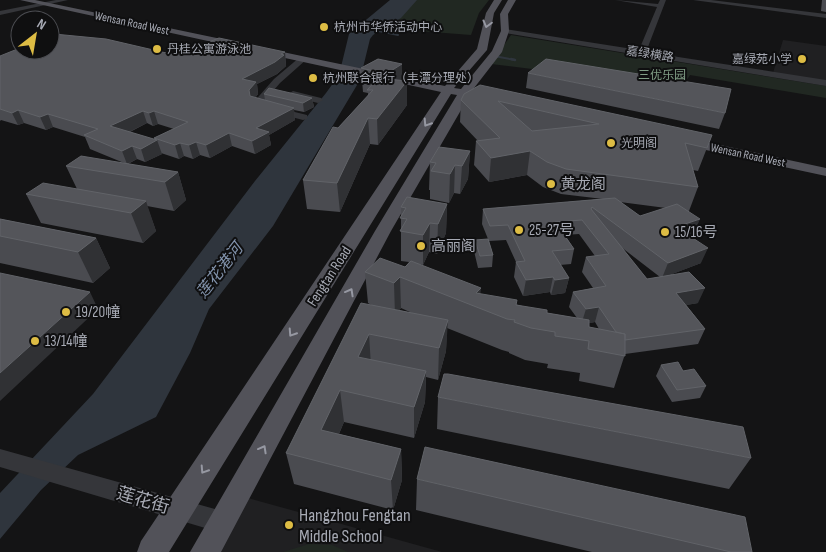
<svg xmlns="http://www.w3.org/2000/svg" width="826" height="552" viewBox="0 0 826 552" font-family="'Sofia Sans Condensed','Noto Sans SC',sans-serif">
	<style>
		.built { fill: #202022 }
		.green { fill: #212822 }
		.water { fill: #2f353d }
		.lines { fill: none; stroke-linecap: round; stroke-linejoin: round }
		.stream-far1 { stroke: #2f353d; stroke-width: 2 }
		.stream { stroke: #2f353d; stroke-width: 2.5 }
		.minor { fill: #35363a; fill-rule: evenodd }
		.major { fill: #525259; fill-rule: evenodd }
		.wall { fill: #4a4b50; fill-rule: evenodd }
		.shaded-wall { fill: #303134 }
		.building { fill: #54555a; stroke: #616368; fill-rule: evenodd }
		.oneway { stroke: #9698a2 }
		.poi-dot { fill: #ddbc44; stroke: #0f0f10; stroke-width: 2 }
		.labels { text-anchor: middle; stroke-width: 4; stroke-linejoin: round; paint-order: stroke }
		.far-street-label { font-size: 12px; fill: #a7aab4; stroke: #0f0f10 }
		.far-poi-label { font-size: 12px; fill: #a7aab4; stroke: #0f0f10; text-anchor: start }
		.far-park-label { font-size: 12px; fill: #809d85; stroke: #0f0f10 }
		.poi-label { font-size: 15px; fill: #a7aab4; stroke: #0f0f10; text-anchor: start }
		.street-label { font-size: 15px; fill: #a7aab4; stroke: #0f0f10 }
		.water-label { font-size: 16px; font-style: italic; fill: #8293ac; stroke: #0f0f10 }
		.near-street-label { font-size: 18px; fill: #a7aab4; stroke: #0f0f10 }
		.near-poi-label { font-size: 18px; fill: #a7aab4; stroke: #0f0f10; text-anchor: start }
	</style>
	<rect width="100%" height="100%" fill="#141415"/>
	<path class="built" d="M 783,40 L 826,46 L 826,81 L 773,73 Z
		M 248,498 L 442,552 L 219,552 Z"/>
	<path class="green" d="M 412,0 L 489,0 L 479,13 L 471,35 L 380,28 Z
		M 511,35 L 826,86 L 826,98 L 690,75 L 678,94 L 540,70 L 491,64 Z
		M 309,544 L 332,545 L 348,552 L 283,552 Z"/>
	<path class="water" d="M 390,0 L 417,0 L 401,18 L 373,35 L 370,39 L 360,80 L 273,226 L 209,309 L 190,353 L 156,417 L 78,455 L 41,490 L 0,539 L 0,493 L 93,394 L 255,181 L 326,93 L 339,75 L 349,34 Z"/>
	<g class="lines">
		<path class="stream-far1" d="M 374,30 L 398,35
			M 494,56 L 515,60"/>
		<path class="stream" d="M 511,59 L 515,60"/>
		<path class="minor" d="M 56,0 L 68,0 L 0,15 L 0,11 Z
			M 615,0 L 658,4 L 660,0 L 666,0 L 646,52 L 826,80 L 826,86 L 505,33 L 501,31 L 505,29 L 639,50 L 657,7 Z
			M 693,0 L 711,0 L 826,14 L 826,18 Z
			M 300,57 L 307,59 L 280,83 L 262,104 L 307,115 L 307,119 L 303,120 L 253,107 L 253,103 L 274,79 Z
			M 293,91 L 321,98 L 323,100 L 318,103 L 290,96 L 288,94 Z
			M 0,449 L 222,511 L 230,514 L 233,522 L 230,530 L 222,533 L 0,467 Z"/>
		<path class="major" d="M 20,0 L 35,0 L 445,86 L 477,49 L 486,13 L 494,0 L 502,0 L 494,13 L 487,50 L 454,88 L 461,89 L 492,51 L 501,31 L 500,14 L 508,0 L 516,0 L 508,14 L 509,31 L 502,52 L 471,92 L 494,97 L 496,99 L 490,103 L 468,98 L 391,231 L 221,552 L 190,552 L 375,231 L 457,95 L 451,94 L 169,552 L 137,552 L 141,541 L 441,92 Z
			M 683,137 L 826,168 L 826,176 L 678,144 L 676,141 Z"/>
	</g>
	<path class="wall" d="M 822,0 L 826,0 L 826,12 L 821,11 Z
		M 285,52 L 286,66 L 277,74 L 257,84 L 258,94 L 255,98 L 265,100 L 264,94 L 312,98 L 314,107 L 304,112 L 294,110 L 295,120 L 269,135 L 271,145 L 255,154 L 232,146 L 210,158 L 200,155 L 193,159 L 184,156 L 179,159 L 161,153 L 162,154 L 145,162 L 137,159 L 128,164 L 178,172 L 186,200 L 174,211 L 147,206 L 156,231 L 143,243 L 41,223 L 26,194 L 77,189 L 66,166 L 124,163 L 90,149 L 85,137 L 53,127 L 46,130 L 24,123 L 18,125 L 1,120 L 0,121 L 0,56 L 175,55 ZM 147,123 L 153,126 L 158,124 L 174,129 L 154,138 L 155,140 L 130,132 Z
		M 378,59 L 402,81 L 407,81 L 407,105 L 378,145 L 370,144 L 340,212 L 307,209 L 303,180 L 338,128 L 368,96 L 368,93 L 363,92 L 361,68 Z
		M 528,73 L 725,113 L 719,129 L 526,88 Z
		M 464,94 L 712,135 L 698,171 L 693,170 L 698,187 L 689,211 L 694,233 L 688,235 L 701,263 L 672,274 L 698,303 L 686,305 L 705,329 L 698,344 L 625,354 L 614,388 L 579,381 L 580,373 L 547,368 L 548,364 L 525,360 L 509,353 L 509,352 L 502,350 L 447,328 L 446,351 L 438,380 L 426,377 L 425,402 L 414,438 L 344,422 L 339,434 L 401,449 L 402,480 L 393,510 L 294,484 L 286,453 L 373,306 L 368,303 L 365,272 L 405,267 L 409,262 L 401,261 L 401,207 L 447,204 L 446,233 L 437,254 L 429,252 L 423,265 L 418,264 L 480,294 L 547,313 L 577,318 L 569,307 L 573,292 L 593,288 L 582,272 L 586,257 L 595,256 L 579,234 L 565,235 L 574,249 L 571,264 L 560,265 L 569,278 L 565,293 L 551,295 L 550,292 L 523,296 L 514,277 L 516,262 L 506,240 L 489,241 L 493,255 L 492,267 L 478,268 L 474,251 L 475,240 L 488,239 L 482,224 L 483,209 L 603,199 L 561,194 L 543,187 L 527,175 L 489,182 L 474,165 L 476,141 L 478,141 L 460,122 L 461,100 ZM 620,202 L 666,208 L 640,216 ZM 621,247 L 660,277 L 647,279 ZM 401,308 L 412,313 L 399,310 ZM 595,322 L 599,329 L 589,327 L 589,323 Z
		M 470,151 L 468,179 L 460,194 L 454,193 L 449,203 L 430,199 L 430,190 L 429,190 L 430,162 Z
		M 0,219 L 96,238 L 110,268 L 93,283 L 0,263 Z
		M 661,365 L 683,371 L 706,386 L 700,398 L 672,402 L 656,376 Z
		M 438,397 L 751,458 L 729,489 L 437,429 Z
		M 417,479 L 752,552 L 592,552 L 416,510 Z"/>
	<path class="shaded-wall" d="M 285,52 L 286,66 L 277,74 L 257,84 L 258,94 L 252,102 L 242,79 Z
		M 402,64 L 402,87 L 407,81 L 407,105 L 378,145 L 377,119 L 387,97 L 386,74 Z
		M 312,98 L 314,107 L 304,112 L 303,103 Z
		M 294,108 L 295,120 L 269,135 L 271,145 L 255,154 L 252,141 L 256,128 Z
		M 18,110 L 24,123 L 18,125 L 12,113 Z
		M 143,111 L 147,123 L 115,139 L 110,126 Z
		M 154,111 L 158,124 L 153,126 L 149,113 Z
		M 48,114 L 53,127 L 46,130 L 40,117 Z
		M 368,118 L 370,144 L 340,212 L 337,183 Z
		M 229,133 L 232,146 L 210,158 L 206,145 Z
		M 157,140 L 162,154 L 145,162 L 141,149 Z
		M 196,142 L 200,155 L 193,159 L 189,145 Z
		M 180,143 L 184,156 L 179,159 L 175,145 Z
		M 132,146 L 137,159 L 127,164 L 122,151 Z
		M 470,151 L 468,179 L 460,194 L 462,166 Z
		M 530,151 L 527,175 L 489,182 L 491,158 Z
		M 455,165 L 454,193 L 449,203 L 450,174 Z
		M 178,172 L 186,200 L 174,211 L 165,182 Z
		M 146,201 L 156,231 L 143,243 L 131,213 Z
		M 447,204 L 446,233 L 437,254 L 438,224 Z
		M 700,219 L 694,233 L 670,242 L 676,227 Z
		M 430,223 L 429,252 L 423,265 L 423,235 Z
		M 96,238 L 110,268 L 93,283 L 78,252 Z
		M 708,248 L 701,263 L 662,278 L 668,263 Z
		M 400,277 L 401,308 L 395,315 L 394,283 Z
		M 553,277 L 550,292 L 523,296 L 526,280 Z
		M 569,278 L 565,293 L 551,295 L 555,280 Z
		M 481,288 L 479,308 L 476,293 Z
		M 705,288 L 698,303 L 670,308 L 676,293 Z
		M 90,292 L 98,309 L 0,401 L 0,373 Z
		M 599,307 L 595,322 L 581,325 L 586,309 Z
		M 448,320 L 446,351 L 438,380 L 439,348 Z
		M 369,334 L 371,366 L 358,357 Z
		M 426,371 L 425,402 L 414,438 L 414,407 Z
		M 340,390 L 344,422 L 327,461 L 321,430 Z
		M 401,449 L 402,480 L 393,510 L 391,480 Z"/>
	<path class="building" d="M 54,34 L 106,39 L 175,55 L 219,38 L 285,52 L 281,54 L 284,55 L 275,62 L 242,79 L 256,82 L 249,90 L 250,96 L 294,108 L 256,128 L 269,132 L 252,141 L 229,133 L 206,145 L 196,142 L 189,145 L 180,143 L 175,145 L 154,138 L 188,122 L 154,111 L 149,113 L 143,111 L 110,126 L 157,140 L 141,149 L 132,146 L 122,151 L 84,135 L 98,129 L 48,114 L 40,117 L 18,110 L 12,113 L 0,109 L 0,56 L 20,48 L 20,50 L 50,50 L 50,36 Z
		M 378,59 L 402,64 L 386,74 L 361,68 Z
		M 546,59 L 731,89 L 725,113 L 528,73 Z
		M 378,78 L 407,81 L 377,119 L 368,118 L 337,183 L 303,180 L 333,127 L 338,128 L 373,90 L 367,90 Z
		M 480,85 L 712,135 L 707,148 L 685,143 L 698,187 L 566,169 L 547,162 L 530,151 L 491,158 L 476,141 L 500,138 L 461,100 L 464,94 ZM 498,101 L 599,124 L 532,131 Z
		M 269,88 L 312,98 L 303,103 L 264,94 Z
		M 439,147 L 470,151 L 462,166 L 455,165 L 450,174 L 431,171 L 436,163 L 430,162 Z
		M 81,156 L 178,172 L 165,182 L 66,166 Z
		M 43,183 L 146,201 L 131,213 L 26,194 Z
		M 407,197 L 447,204 L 438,224 L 430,223 L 423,235 L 400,231 L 407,219 L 400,218 L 406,208 L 401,207 Z
		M 615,198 L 640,216 L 677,204 L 700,219 L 676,227 L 708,248 L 668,263 L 592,207 L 591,209 L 647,279 L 689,272 L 705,288 L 676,293 L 705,329 L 625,340 L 625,334 L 616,332 L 599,307 L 586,309 L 573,292 L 606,286 L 586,257 L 609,254 L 582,220 L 555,222 L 574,249 L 552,251 L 569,278 L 555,280 L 553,277 L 526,280 L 516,262 L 525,261 L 508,225 L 490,226 L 483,209 Z
		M 0,219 L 96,238 L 78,252 L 0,236 Z
		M 488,239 L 493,255 L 480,256 L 475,240 Z
		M 380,258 L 405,267 L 411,261 L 481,288 L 476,293 L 517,300 L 516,305 L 547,310 L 547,313 L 589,320 L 589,327 L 625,334 L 625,356 L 588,349 L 589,341 L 555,336 L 555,332 L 531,328 L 514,322 L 515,320 L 507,319 L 400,277 L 394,283 L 365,272 Z
		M 0,273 L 90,292 L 0,373 Z
		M 361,303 L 448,320 L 439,348 L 369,334 L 358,357 L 426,371 L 414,407 L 340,390 L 321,430 L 401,449 L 391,480 L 286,453 Z
		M 678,362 L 683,371 L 694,369 L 706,386 L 677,390 L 661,365 Z
		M 444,374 L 448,374 L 743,427 L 751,458 L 438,397 Z
		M 425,447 L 745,517 L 752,552 L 731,552 L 417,479 Z"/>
	<defs><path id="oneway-chevron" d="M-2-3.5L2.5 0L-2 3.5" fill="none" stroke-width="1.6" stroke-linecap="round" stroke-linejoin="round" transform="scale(1.25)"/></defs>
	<g class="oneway">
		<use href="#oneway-chevron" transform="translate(487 24) rotate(105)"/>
		<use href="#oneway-chevron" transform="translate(427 123) rotate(123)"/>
		<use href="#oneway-chevron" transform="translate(350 292) rotate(-61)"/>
		<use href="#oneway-chevron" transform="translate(292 333) rotate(123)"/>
		<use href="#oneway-chevron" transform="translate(263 449) rotate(-61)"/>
		<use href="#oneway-chevron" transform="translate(204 470) rotate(123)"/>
	</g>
	<g class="poi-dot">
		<circle cx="324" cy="27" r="5"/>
		<circle cx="157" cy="49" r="5"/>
		<circle cx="802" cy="59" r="5"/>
		<circle cx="313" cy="78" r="5"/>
		<circle cx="611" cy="143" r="5"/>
		<circle cx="551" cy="184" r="5"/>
		<circle cx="519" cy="230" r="5"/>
		<circle cx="665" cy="232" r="5"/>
		<circle cx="421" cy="246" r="5"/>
		<circle cx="66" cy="312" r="5"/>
		<circle cx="35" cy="341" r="5"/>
		<circle cx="289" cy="525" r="5"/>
	</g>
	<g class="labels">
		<g class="far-street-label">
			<text transform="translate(132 23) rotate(12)" y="4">Wensan Road West</text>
			<text transform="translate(650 54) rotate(9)" y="4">嘉绿横路</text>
			<text transform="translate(748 155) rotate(12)" y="4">Wensan Road West</text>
		</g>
		<g class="far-poi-label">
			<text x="334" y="31">杭州市华侨活动中心</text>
			<text x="167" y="53">丹桂公寓游泳池</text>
			<text x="792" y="63" text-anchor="end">嘉绿苑小学</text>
			<text x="323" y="82">杭州联合银行（丰潭分理处）</text>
			<text x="621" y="147">光明阁</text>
		</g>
		<g class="far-park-label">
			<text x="662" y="79">三优乐园</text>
		</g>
		<g class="poi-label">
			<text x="561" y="189">黄龙阁</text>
			<text x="529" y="235">25-27号</text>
			<text x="675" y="237">15/16号</text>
			<text x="431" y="251">高丽阁</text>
			<text x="76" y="317">19/20幢</text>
			<text x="45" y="346">13/14幢</text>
		</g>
		<g class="street-label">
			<text transform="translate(329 276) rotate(-57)" y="5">Fengtan Road</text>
		</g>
		<g class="water-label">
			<text transform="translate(219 270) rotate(-52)" y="6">莲花港河</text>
		</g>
		<g class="near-street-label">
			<text transform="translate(143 500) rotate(16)" y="6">莲花街</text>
		</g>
		<g class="near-poi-label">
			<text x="299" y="521">Hangzhou Fengtan<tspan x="299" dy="21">Middle School</tspan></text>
		</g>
	</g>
	<g transform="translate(35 35) rotate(31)"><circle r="24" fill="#0f0f10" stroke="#4c4d52"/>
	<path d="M0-4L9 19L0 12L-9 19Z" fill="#ddbc44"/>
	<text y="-8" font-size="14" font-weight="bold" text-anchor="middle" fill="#a7aab4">N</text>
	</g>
</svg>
